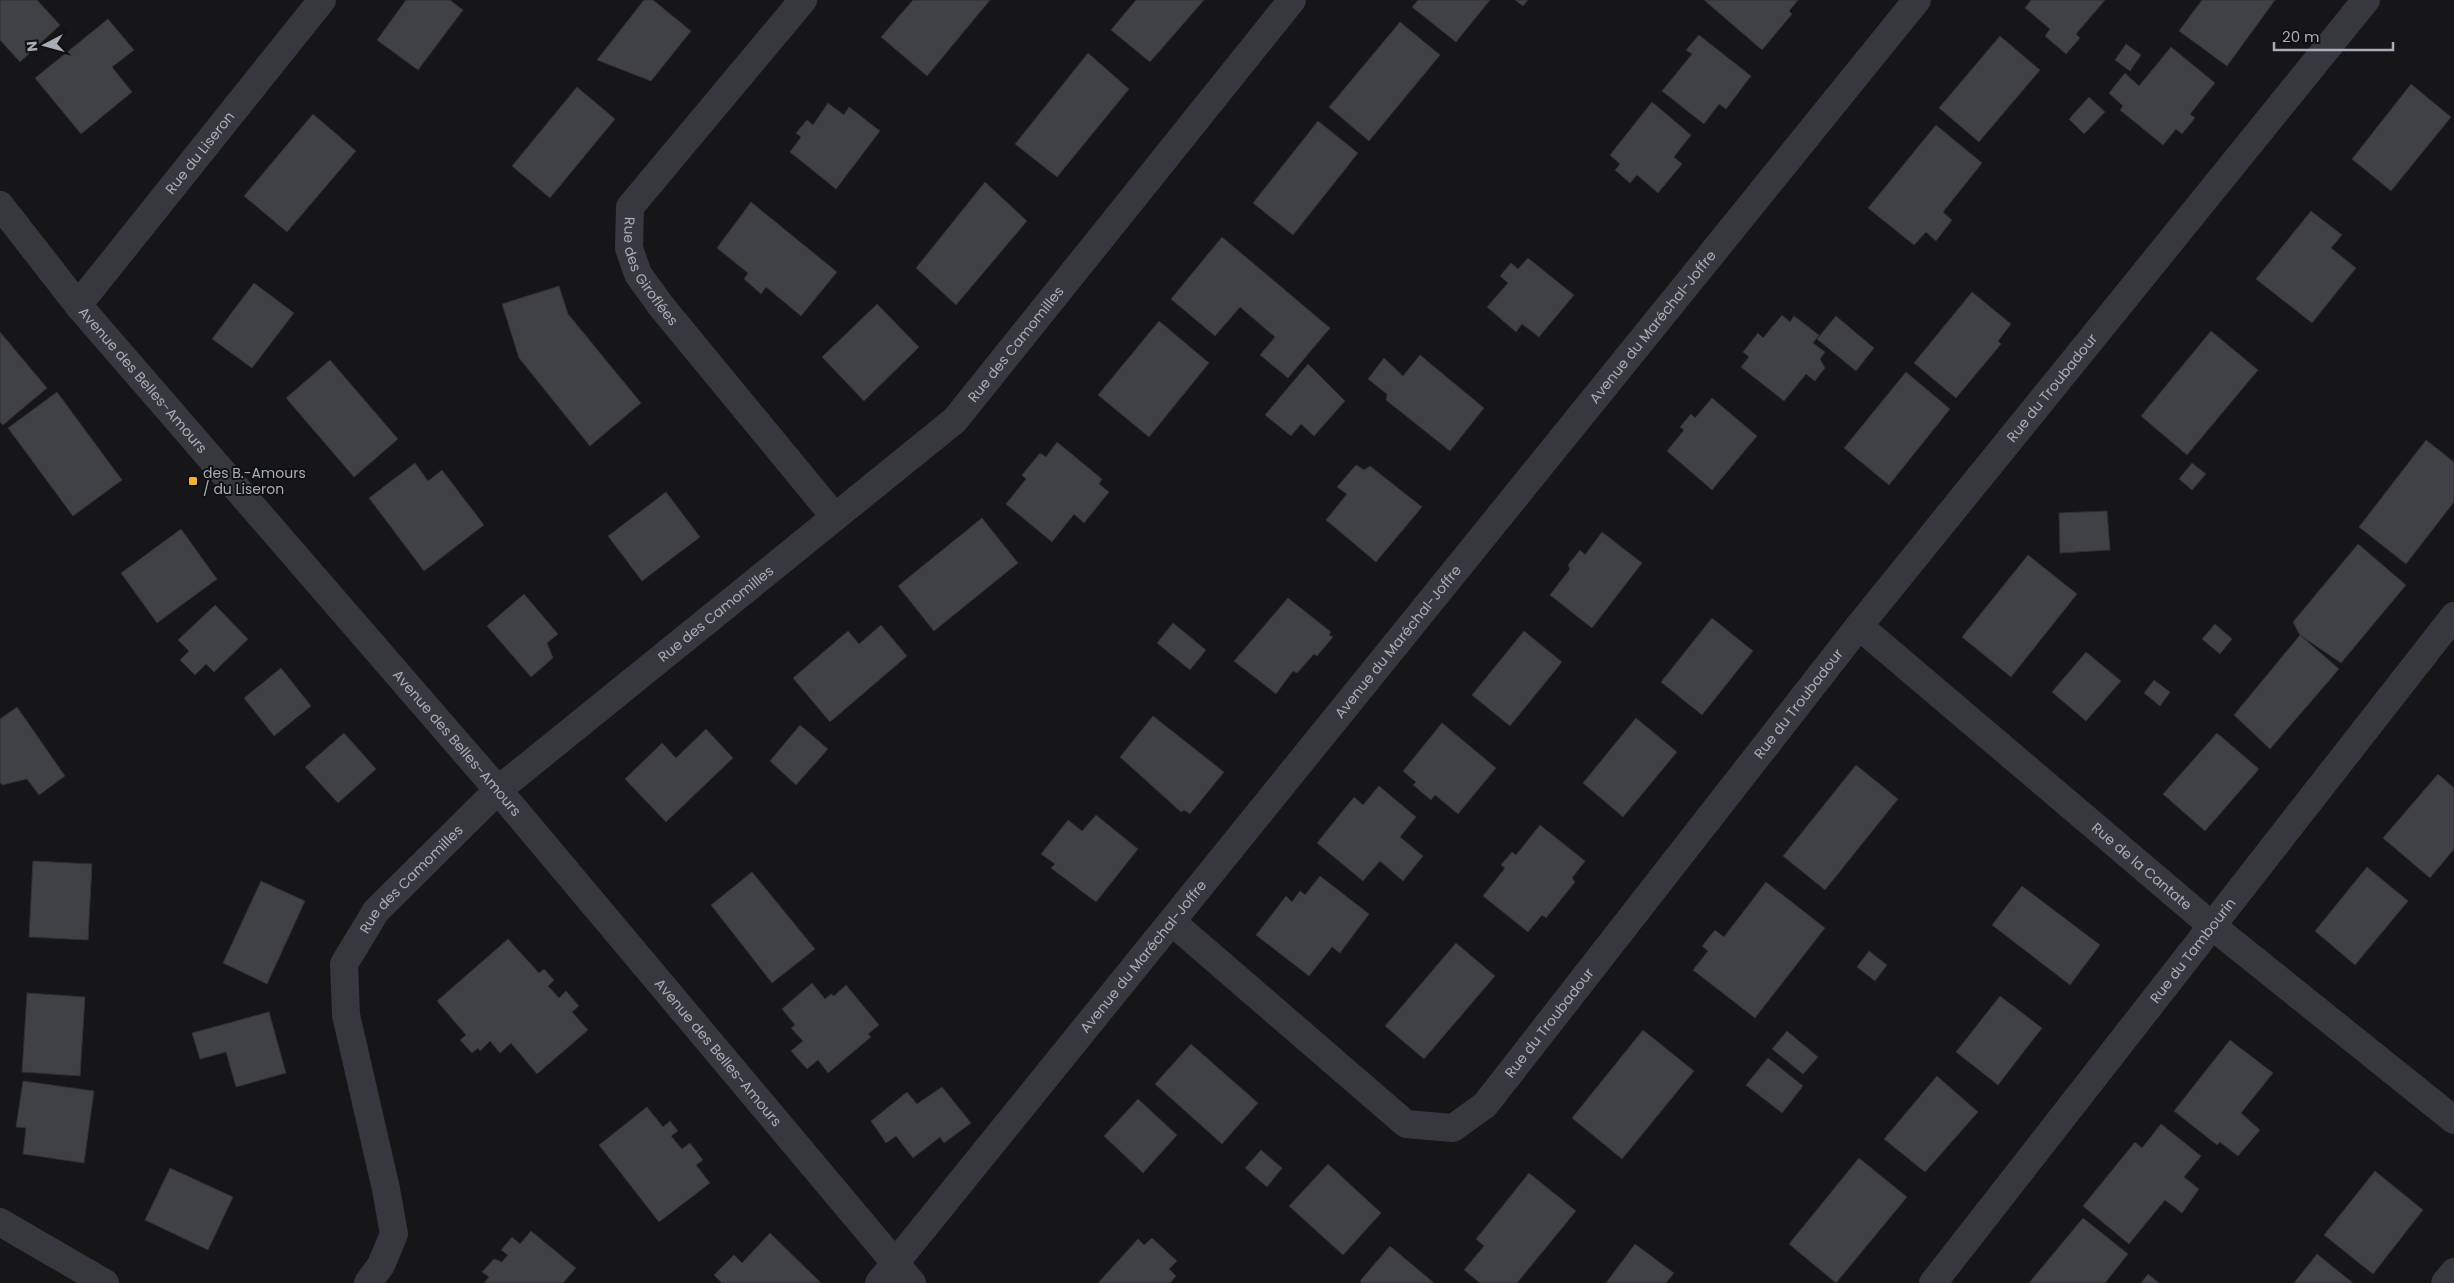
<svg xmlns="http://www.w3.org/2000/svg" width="2454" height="1283" viewBox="0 0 2454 1283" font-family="Poppins,sans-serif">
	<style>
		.building { fill: #404145; stroke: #303034 }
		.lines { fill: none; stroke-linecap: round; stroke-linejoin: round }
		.minor { stroke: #37383d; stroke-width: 28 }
		.tertiary { stroke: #37383d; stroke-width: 28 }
		.poi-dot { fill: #f2b134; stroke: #111113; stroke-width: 2 }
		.labels { text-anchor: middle; stroke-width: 4; stroke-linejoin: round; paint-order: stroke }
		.street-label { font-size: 14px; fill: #a8adb8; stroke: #111113 }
		.poi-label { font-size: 14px; fill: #a8adb8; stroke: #111113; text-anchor: start }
	</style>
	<rect width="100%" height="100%" fill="#161618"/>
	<path class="building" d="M 0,0 L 37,0 L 60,25 L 20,62 L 0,40 Z
		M 406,0 L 450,0 L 463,10 L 418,70 L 377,40 Z
		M 644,0 L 653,0 L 691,31 L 651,81 L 597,60 Z
		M 913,0 L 990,0 L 927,76 L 881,37 Z
		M 1136,0 L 1204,0 L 1150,62 L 1111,30 Z
		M 1418,0 L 1490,0 L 1456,42 L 1412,7 Z
		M 1515,0 L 1528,0 L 1523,6 Z
		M 1704,0 L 1798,0 L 1789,11 L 1792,14 L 1762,50 Z
		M 2031,0 L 2105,0 L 2076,34 L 2080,38 L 2066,54 L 2045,36 L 2050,29 L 2025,8 Z
		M 2202,0 L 2275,0 L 2227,66 L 2179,31 Z
		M 108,19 L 134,50 L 112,67 L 132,92 L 81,134 L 35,78 Z
		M 1400,22 L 1440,55 L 1369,141 L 1329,107 Z
		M 1699,35 L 1751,76 L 1726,109 L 1719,104 L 1704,124 L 1662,91 L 1692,54 L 1686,50 Z
		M 2000,36 L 2040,70 L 1979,142 L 1939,108 Z
		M 2126,44 L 2141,55 L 2130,71 L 2115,60 Z
		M 2171,47 L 2215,83 L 2190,114 L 2195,118 L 2182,134 L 2176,129 L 2163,145 L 2120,110 L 2123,106 L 2109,93 L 2125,73 L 2139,86 Z
		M 1088,53 L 1129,89 L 1057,177 L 1015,144 Z
		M 2411,84 L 2451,117 L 2391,191 L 2352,159 Z
		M 577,87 L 615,119 L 550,198 L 512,166 Z
		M 2089,97 L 2105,112 L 2084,134 L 2069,119 Z
		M 1652,102 L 1691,135 L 1674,157 L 1682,164 L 1658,193 L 1637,175 L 1630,183 L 1615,170 L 1620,164 L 1610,155 Z
		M 828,103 L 844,115 L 849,107 L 880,131 L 836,189 L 790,152 L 801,137 L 796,133 L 807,120 L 813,125 Z
		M 313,114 L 356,151 L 287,232 L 244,196 Z
		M 1318,121 L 1358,153 L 1293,235 L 1253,203 Z
		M 1936,125 L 1982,163 L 1943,212 L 1952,220 L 1936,241 L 1926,232 L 1914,245 L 1868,208 Z
		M 985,182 L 1027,221 L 956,305 L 916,268 Z
		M 751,202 L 837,272 L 801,316 L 766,287 L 761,294 L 744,279 L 748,273 L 717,248 Z
		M 2311,211 L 2342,235 L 2331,248 L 2356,268 L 2312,323 L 2256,279 Z
		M 1222,237 L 1330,328 L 1288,378 L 1260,355 L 1275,337 L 1240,307 L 1215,336 L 1171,299 Z
		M 1528,258 L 1574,295 L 1539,337 L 1522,324 L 1516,332 L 1487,307 L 1508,283 L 1500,276 L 1511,263 L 1518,269 Z
		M 254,283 L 294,313 L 252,368 L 212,339 Z
		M 559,286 L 568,314 L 641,403 L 590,446 L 519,358 L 502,304 Z
		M 1972,292 L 2011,324 L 1998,341 L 2001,344 L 1956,398 L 1914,363 Z
		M 877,304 L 919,347 L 864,401 L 822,357 Z
		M 1782,315 L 1790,322 L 1794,316 L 1819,335 L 1813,343 L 1825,352 L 1820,359 L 1825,368 L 1815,381 L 1806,374 L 1784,401 L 1741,367 L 1749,357 L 1743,352 L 1758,333 L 1763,338 Z
		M 1836,316 L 1874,348 L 1856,371 L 1817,339 Z
		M 1159,321 L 1209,363 L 1149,437 L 1098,395 Z
		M 2211,331 L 2258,370 L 2187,455 L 2141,416 Z
		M 0,332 L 47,388 L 3,425 L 0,422 Z
		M 1420,355 L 1484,408 L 1450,451 L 1386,400 L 1387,394 L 1368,379 L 1384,358 L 1403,376 Z
		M 330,360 L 398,439 L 354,477 L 286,398 Z
		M 1308,364 L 1345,401 L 1314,436 L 1301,424 L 1291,436 L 1265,415 Z
		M 1906,372 L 1950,409 L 1889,485 L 1844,448 Z
		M 57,392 L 122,480 L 73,516 L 8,428 Z
		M 1712,398 L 1757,436 L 1712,490 L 1667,451 L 1684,430 L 1680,427 L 1691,414 L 1695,418 Z
		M 2426,440 L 2454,462 L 2454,502 L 2406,564 L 2359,527 Z
		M 1057,442 L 1102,479 L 1099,484 L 1109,492 L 1084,523 L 1074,514 L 1052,542 L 1006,504 L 1026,479 L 1022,475 L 1040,453 L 1046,457 Z
		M 415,463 L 428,481 L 442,470 L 484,525 L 424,571 L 369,498 Z
		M 2192,463 L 2206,474 L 2192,490 L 2179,479 Z
		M 1356,465 L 1364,470 L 1370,466 L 1422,507 L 1376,562 L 1326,520 L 1347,494 L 1337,487 Z
		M 666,492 L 700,537 L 642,581 L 608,536 Z
		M 2107,511 L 2110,550 L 2060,553 L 2059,513 Z
		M 982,518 L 1018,563 L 934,631 L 898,586 Z
		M 181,529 L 217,579 L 157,623 L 121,573 Z
		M 1602,532 L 1642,563 L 1592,628 L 1550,595 L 1570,569 L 1568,565 L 1580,550 L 1585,555 Z
		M 2358,544 L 2406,585 L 2341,663 L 2300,635 L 2293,622 Z
		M 2028,555 L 2077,594 L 2011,677 L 1962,637 Z
		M 524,594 L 558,634 L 547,643 L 553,658 L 531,677 L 487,626 Z
		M 1288,598 L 1331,632 L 1329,635 L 1333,637 L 1317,656 L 1314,654 L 1297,673 L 1293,671 L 1276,694 L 1234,661 Z
		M 215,605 L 248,639 L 214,672 L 206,664 L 195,675 L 180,660 L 189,651 L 178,640 Z
		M 1712,618 L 1753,651 L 1702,715 L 1661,682 Z
		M 1173,623 L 1206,650 L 1190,670 L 1157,643 Z
		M 2215,624 L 2232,639 L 2220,654 L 2202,639 Z
		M 881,625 L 907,656 L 830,722 L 793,678 L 848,631 L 859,644 Z
		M 1524,631 L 1562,662 L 1510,726 L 1472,695 Z
		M 2300,635 L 2339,669 L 2270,749 L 2234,715 Z
		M 2086,652 L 2121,681 L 2086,721 L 2052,692 Z
		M 281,668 L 311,706 L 274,736 L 244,698 Z
		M 2154,680 L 2170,692 L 2160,706 L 2144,693 Z
		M 17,707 L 65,776 L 39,795 L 27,779 L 2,785 L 0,782 L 0,719 Z
		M 1153,716 L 1224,772 L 1190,814 L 1184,810 L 1181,812 L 1120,757 Z
		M 1636,718 L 1677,752 L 1623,817 L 1583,783 Z
		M 1442,723 L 1496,768 L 1458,814 L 1435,795 L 1431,800 L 1413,785 L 1416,782 L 1403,771 Z
		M 800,725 L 828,749 L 796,785 L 770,761 Z
		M 706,729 L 733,758 L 666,822 L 625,779 L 662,743 L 676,758 Z
		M 344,733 L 376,769 L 338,803 L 305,767 Z
		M 2217,733 L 2259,769 L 2205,831 L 2163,794 Z
		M 1856,765 L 1898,799 L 1825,890 L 1783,856 Z
		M 2438,774 L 2454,788 L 2454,849 L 2430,878 L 2383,838 Z
		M 1379,786 L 1416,817 L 1400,837 L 1423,856 L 1403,881 L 1380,861 L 1363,881 L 1317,843 L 1354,797 L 1363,805 Z
		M 1096,815 L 1138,849 L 1096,902 L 1051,868 L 1055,864 L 1041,854 L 1068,820 L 1082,831 Z
		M 1540,825 L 1585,861 L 1572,878 L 1575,882 L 1546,918 L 1542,915 L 1528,932 L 1483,896 L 1505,868 L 1501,865 L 1512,852 L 1516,855 Z
		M 33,861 L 92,864 L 88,940 L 29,937 Z
		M 2367,867 L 2408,901 L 2355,965 L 2315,931 Z
		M 752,872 L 815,949 L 772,983 L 711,905 Z
		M 1320,876 L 1369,914 L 1340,953 L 1332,947 L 1309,976 L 1256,935 L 1286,896 L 1292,902 L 1300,891 L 1305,895 Z
		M 261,881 L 305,901 L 267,984 L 223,963 Z
		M 1766,882 L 1825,928 L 1755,1018 L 1693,970 L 1708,951 L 1702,946 L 1715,930 L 1724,937 Z
		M 2022,886 L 2100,945 L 2070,985 L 1992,925 Z
		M 508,939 L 539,973 L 544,969 L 554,980 L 548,986 L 559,998 L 566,991 L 579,1006 L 572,1012 L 588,1030 L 537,1074 L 511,1043 L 500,1053 L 490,1041 L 480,1051 L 478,1048 L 472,1053 L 460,1040 L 466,1035 L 437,1001 Z
		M 1456,943 L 1495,976 L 1424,1059 L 1385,1026 Z
		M 1869,951 L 1887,965 L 1875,981 L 1857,967 Z
		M 812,983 L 825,999 L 831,994 L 834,996 L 846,985 L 879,1025 L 868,1034 L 871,1037 L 828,1073 L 818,1060 L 807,1069 L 791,1051 L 803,1041 L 791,1028 L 795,1025 L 782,1009 Z
		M 27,993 L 85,997 L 80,1076 L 22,1072 Z
		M 2000,996 L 2042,1028 L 1998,1085 L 1956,1052 Z
		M 269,1012 L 286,1073 L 236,1087 L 226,1052 L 200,1059 L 192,1033 Z
		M 1643,1030 L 1694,1071 L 1622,1159 L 1572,1118 Z
		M 1787,1031 L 1818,1057 L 1803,1074 L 1772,1049 Z
		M 2230,1040 L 2273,1073 L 2241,1113 L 2260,1130 L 2238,1156 L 2220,1142 L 2217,1145 L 2174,1111 Z
		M 1191,1044 L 1258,1103 L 1222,1144 L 1155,1084 Z
		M 1768,1058 L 1803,1086 L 1782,1113 L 1746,1085 Z
		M 1937,1076 L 1978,1112 L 1925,1172 L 1884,1139 Z
		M 23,1081 L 94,1091 L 84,1163 L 23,1154 L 26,1128 L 16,1127 Z
		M 942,1087 L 971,1123 L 944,1143 L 940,1137 L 913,1158 L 896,1136 L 886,1143 L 871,1121 L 907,1092 L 917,1104 Z
		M 1138,1099 L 1177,1135 L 1143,1173 L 1104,1136 Z
		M 647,1107 L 663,1127 L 670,1121 L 678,1131 L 671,1136 L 682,1149 L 690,1143 L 703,1160 L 696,1165 L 710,1183 L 659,1222 L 599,1145 Z
		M 2161,1124 L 2201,1156 L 2184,1177 L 2199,1189 L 2182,1213 L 2165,1200 L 2129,1244 L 2083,1206 L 2135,1142 L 2142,1148 Z
		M 1261,1150 L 1282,1168 L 1267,1187 L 1245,1168 Z
		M 1859,1158 L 1907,1197 L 1836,1283 L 1789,1244 Z
		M 1328,1164 L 1381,1213 L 1343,1255 L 1289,1206 Z
		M 170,1168 L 233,1197 L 208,1250 L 145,1220 Z
		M 2375,1171 L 2423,1210 L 2373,1274 L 2324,1235 Z
		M 1529,1173 L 1576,1211 L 1517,1283 L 1480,1283 L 1464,1270 L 1484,1246 L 1476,1239 Z
		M 2083,1218 L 2128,1254 L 2105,1283 L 2029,1283 Z
		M 531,1231 L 576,1268 L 563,1283 L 484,1283 L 489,1277 L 482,1272 L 494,1259 L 502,1262 L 508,1255 L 501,1250 L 512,1237 L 520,1244 Z
		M 770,1233 L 821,1283 L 722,1283 L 714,1275 L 734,1255 L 742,1263 Z
		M 1152,1238 L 1177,1261 L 1169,1269 L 1176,1276 L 1170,1283 L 1098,1283 L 1138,1239 L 1144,1245 Z
		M 1635,1244 L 1674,1273 L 1666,1283 L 1606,1283 Z
		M 1390,1246 L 1434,1283 L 1362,1283 L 1360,1281 Z
		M 2317,1254 L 2353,1283 L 2294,1283 Z
		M 2148,1274 L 2159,1283 L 2141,1283 Z"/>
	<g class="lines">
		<g class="minor">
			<path id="s1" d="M 803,0 L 630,207 L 629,248 L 638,274 L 661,306 L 834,516"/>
			<path id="s2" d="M 78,305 L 322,0"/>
			<path id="s3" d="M 1859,626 L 2211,925 L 2454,1120"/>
			<path id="s4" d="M 1172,922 L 1406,1124 L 1453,1128 L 1485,1105 L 1859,626 L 2366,0"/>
			<path d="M 0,1222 L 105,1283"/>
			<path id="s5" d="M 368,1283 L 381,1265 L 394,1234 L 386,1189 L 346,1015 L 344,964 L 376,911 L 498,790 L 955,420 L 1292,0"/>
			<path id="s6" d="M 879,1283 L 1917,0"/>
			<path id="s7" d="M 1933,1283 L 2454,616"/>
			<path d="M 2445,1283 L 2454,1272"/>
		</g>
		<path class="tertiary" id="s8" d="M 0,205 L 78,305 L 498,790 L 912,1283"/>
	</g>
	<rect class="poi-dot" x="188" y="476" width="10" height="10" rx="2.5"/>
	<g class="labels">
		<g class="street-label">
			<text dy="5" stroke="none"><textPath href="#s2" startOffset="195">Rue du Liseron</textPath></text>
			<text dy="5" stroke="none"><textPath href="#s1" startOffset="340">Rue des Giroflées</textPath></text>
			<text dy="5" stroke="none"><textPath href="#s6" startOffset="1230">Avenue du Maréchal-Joffre</textPath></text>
			<text dy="5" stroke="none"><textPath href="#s5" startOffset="1250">Rue des Camomilles</textPath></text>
			<text dy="5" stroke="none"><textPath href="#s8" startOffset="226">Avenue des Belles-Amours</textPath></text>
			<text dy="5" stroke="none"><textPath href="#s4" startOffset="1310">Rue du Troubadour</textPath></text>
			<text dy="5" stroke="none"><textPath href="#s5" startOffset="845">Rue des Camomilles</textPath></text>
			<text dy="5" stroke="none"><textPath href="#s6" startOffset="825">Avenue du Maréchal-Joffre</textPath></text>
			<text dy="5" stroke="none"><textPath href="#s4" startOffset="905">Rue du Troubadour</textPath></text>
			<text dy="5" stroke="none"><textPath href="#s8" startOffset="706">Avenue des Belles-Amours</textPath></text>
			<text dy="5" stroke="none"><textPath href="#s3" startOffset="371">Rue de la Cantate</textPath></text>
			<text dy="5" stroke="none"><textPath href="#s5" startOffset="440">Rue des Camomilles</textPath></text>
			<text dy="5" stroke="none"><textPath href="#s7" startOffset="422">Rue du Tambourin</textPath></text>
			<text dy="5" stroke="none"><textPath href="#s6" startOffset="420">Avenue du Maréchal-Joffre</textPath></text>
			<text dy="5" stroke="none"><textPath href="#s4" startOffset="500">Rue du Troubadour</textPath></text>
			<text dy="5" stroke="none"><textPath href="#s8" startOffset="1111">Avenue des Belles-Amours</textPath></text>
		</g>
		<g class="poi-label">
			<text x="203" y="478">des B.-Amours<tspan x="203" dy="16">/ du Liseron</tspan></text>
		</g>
	</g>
	<g transform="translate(45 45) rotate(264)" stroke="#111113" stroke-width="4" paint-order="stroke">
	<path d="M0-4L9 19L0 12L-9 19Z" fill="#a8adb8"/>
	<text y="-8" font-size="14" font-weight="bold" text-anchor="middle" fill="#a8adb8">N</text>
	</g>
	<path d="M2274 42v8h119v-8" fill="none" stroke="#a8adb8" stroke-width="2.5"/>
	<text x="2282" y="42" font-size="15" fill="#a8adb8" stroke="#111113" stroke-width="4" paint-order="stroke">20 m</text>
</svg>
